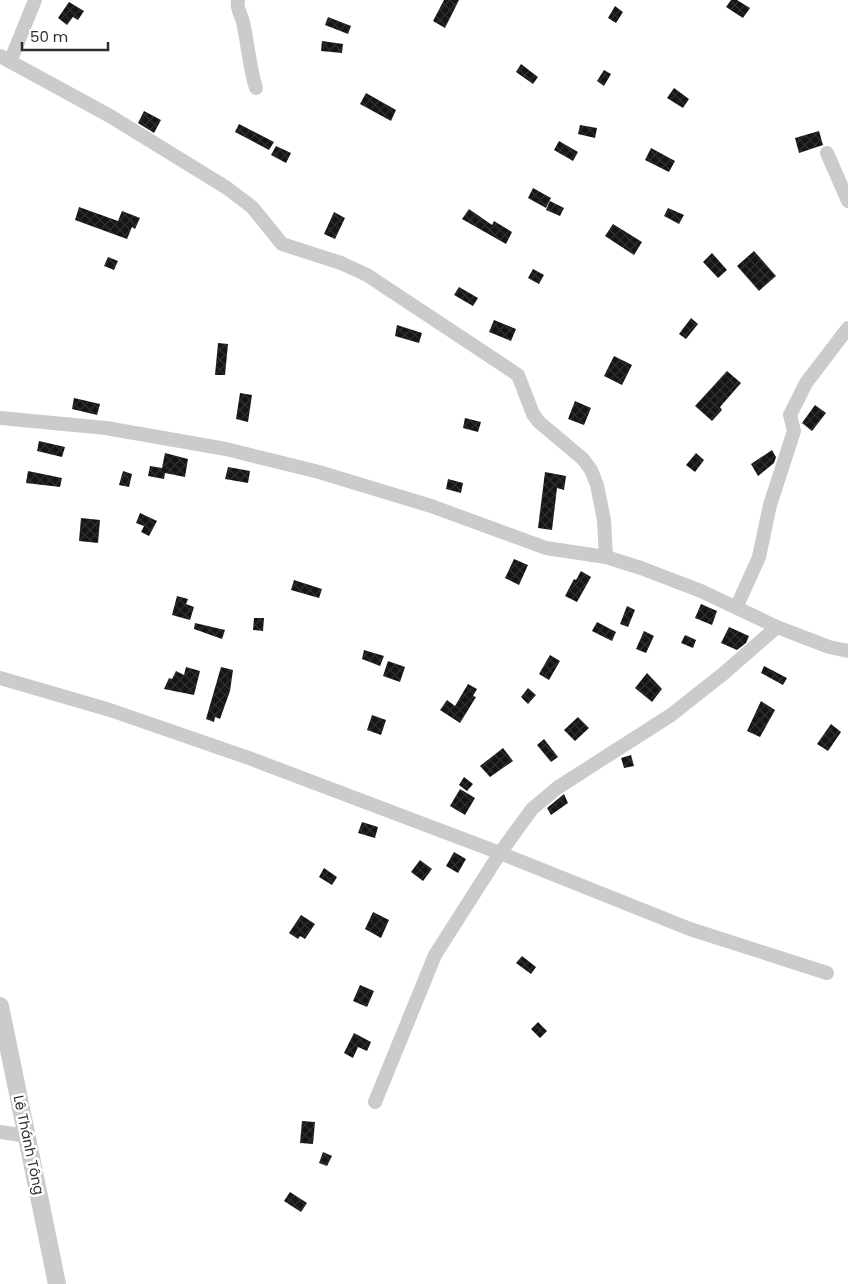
<svg xmlns="http://www.w3.org/2000/svg" width="848" height="1284" viewBox="0 0 848 1284" font-family="Poppins,sans-serif">
	<style>
		.building { fill: url(#building-cross-hatch) }
		.lines { fill: none; stroke-linecap: round; stroke-linejoin: round }
		.minor { stroke: #cbcbcb; stroke-width: 14 }
		.tertiary { stroke: #cbcbcb; stroke-width: 18 }
		.labels { text-anchor: middle; stroke-width: 5; stroke-linejoin: round; paint-order: stroke }
		.street-label { font-size: 14px; fill: #2e2e2e; stroke: #fff }
	</style>
	<defs>
		<pattern id="building-cross-hatch" width="8" height="8" patternUnits="userSpaceOnUse" patternTransform="scale(1.25)"><rect width="8" height="8" fill="#151515"/><path d="M0 0l8 8M0 8l8-8" fill="none" stroke="#2f2f2f"/></pattern>
	</defs>
	<rect width="100%" height="100%" fill="#fff"/>
	<path class="building" d="M 444,0 L 459,0 L 445,28 L 433,21 Z
		M 731,0 L 737,0 L 750,8 L 743,18 L 726,7 Z
		M 69,2 L 84,11 L 78,20 L 73,17 L 67,25 L 58,18 Z
		M 615,6 L 623,12 L 616,23 L 608,18 Z
		M 328,17 L 351,26 L 348,34 L 325,25 Z
		M 322,41 L 343,44 L 342,53 L 321,51 Z
		M 521,64 L 538,77 L 533,84 L 516,72 Z
		M 604,70 L 611,74 L 604,86 L 597,81 Z
		M 674,88 L 689,99 L 683,108 L 667,98 Z
		M 366,93 L 396,110 L 391,121 L 360,104 Z
		M 144,111 L 161,120 L 154,133 L 138,123 Z
		M 239,124 L 274,142 L 269,150 L 235,132 Z
		M 580,125 L 597,128 L 595,138 L 578,134 Z
		M 819,131 L 823,145 L 799,153 L 795,138 Z
		M 559,141 L 578,152 L 573,161 L 554,150 Z
		M 276,146 L 291,153 L 286,163 L 271,155 Z
		M 651,148 L 675,161 L 669,172 L 645,160 Z
		M 533,188 L 551,198 L 546,208 L 528,198 Z
		M 550,201 L 564,208 L 560,216 L 546,210 Z
		M 79,207 L 118,221 L 122,211 L 140,218 L 135,229 L 132,227 L 127,239 L 75,220 Z
		M 668,208 L 684,215 L 679,224 L 664,216 Z
		M 469,209 L 492,225 L 494,221 L 512,232 L 506,244 L 462,219 Z
		M 334,212 L 345,218 L 335,239 L 324,234 Z
		M 613,224 L 642,242 L 634,255 L 605,236 Z
		M 754,251 L 776,276 L 759,291 L 737,266 Z
		M 712,253 L 727,270 L 718,278 L 703,262 Z
		M 108,257 L 118,261 L 114,270 L 104,266 Z
		M 533,269 L 544,275 L 539,284 L 528,278 Z
		M 459,287 L 478,298 L 473,306 L 454,295 Z
		M 691,318 L 698,324 L 686,339 L 679,334 Z
		M 494,320 L 516,329 L 511,341 L 489,332 Z
		M 397,325 L 422,333 L 419,343 L 395,336 Z
		M 218,343 L 228,344 L 225,375 L 215,375 Z
		M 614,356 L 632,365 L 622,385 L 604,376 Z
		M 727,371 L 741,383 L 720,407 L 722,410 L 712,421 L 695,406 Z
		M 240,393 L 252,395 L 248,422 L 236,419 Z
		M 74,398 L 100,404 L 97,415 L 72,409 Z
		M 575,401 L 591,408 L 584,425 L 568,419 Z
		M 815,405 L 826,413 L 812,431 L 802,423 Z
		M 465,418 L 481,422 L 478,432 L 463,428 Z
		M 39,441 L 65,447 L 62,457 L 37,451 Z
		M 772,450 L 776,457 L 774,463 L 758,476 L 751,464 Z
		M 165,453 L 188,459 L 185,477 L 165,473 L 164,479 L 148,476 L 150,466 L 162,468 Z
		M 696,453 L 704,460 L 695,472 L 686,465 Z
		M 228,467 L 250,471 L 248,483 L 225,479 Z
		M 28,471 L 62,478 L 60,487 L 26,483 Z
		M 123,471 L 132,474 L 129,487 L 119,485 Z
		M 545,472 L 566,476 L 564,490 L 557,488 L 552,530 L 538,528 Z
		M 448,479 L 463,483 L 461,493 L 446,489 Z
		M 140,513 L 157,521 L 149,536 L 141,532 L 144,526 L 136,523 Z
		M 81,518 L 100,520 L 98,543 L 79,541 Z
		M 514,559 L 528,565 L 519,585 L 505,578 Z
		M 581,571 L 591,577 L 577,602 L 565,596 L 574,579 L 576,580 Z
		M 294,580 L 322,589 L 319,598 L 291,590 Z
		M 177,596 L 188,599 L 186,604 L 194,607 L 190,620 L 172,615 Z
		M 701,604 L 717,611 L 712,625 L 695,618 Z
		M 627,606 L 635,610 L 628,627 L 620,624 Z
		M 254,618 L 264,618 L 263,631 L 253,630 Z
		M 597,622 L 616,632 L 612,641 L 592,631 Z
		M 195,623 L 225,630 L 222,639 L 194,629 Z
		M 729,627 L 749,636 L 746,643 L 737,650 L 721,643 Z
		M 644,631 L 654,636 L 646,653 L 636,649 Z
		M 685,635 L 696,640 L 693,648 L 681,643 Z
		M 364,650 L 384,656 L 380,666 L 362,659 Z
		M 550,655 L 560,661 L 549,680 L 539,674 Z
		M 388,661 L 405,667 L 400,682 L 383,676 Z
		M 764,666 L 787,678 L 783,685 L 761,673 Z
		M 186,667 L 200,671 L 194,695 L 164,689 L 169,678 L 172,679 L 176,671 L 184,675 Z
		M 221,667 L 233,670 L 230,691 L 220,719 L 215,717 L 214,722 L 206,719 Z
		M 647,673 L 662,689 L 652,702 L 635,688 Z
		M 468,684 L 477,689 L 473,696 L 476,697 L 460,723 L 440,710 L 447,700 L 455,706 Z
		M 528,688 L 536,695 L 528,704 L 521,697 Z
		M 761,701 L 775,710 L 760,737 L 747,731 Z
		M 372,715 L 386,720 L 381,735 L 367,730 Z
		M 578,717 L 589,728 L 575,741 L 564,730 Z
		M 831,724 L 841,732 L 828,751 L 817,744 Z
		M 544,739 L 558,757 L 551,762 L 537,745 Z
		M 503,748 L 513,761 L 490,777 L 480,766 Z
		M 631,755 L 634,766 L 624,768 L 621,758 Z
		M 464,777 L 473,784 L 467,791 L 459,785 Z
		M 460,789 L 475,798 L 465,815 L 450,806 Z
		M 564,794 L 568,803 L 551,815 L 547,808 Z
		M 362,822 L 378,827 L 375,838 L 358,833 Z
		M 454,852 L 466,859 L 458,873 L 446,866 Z
		M 420,860 L 432,869 L 423,881 L 411,872 Z
		M 324,868 L 337,877 L 332,885 L 319,877 Z
		M 373,912 L 389,920 L 381,938 L 365,929 Z
		M 301,915 L 315,924 L 305,939 L 300,936 L 298,939 L 289,933 Z
		M 522,956 L 536,967 L 531,974 L 516,963 Z
		M 360,985 L 374,991 L 367,1007 L 353,1001 Z
		M 538,1022 L 547,1031 L 540,1038 L 531,1029 Z
		M 354,1033 L 371,1042 L 367,1051 L 358,1047 L 353,1058 L 344,1053 Z
		M 302,1121 L 315,1122 L 313,1144 L 300,1143 Z
		M 323,1152 L 332,1156 L 327,1166 L 319,1163 Z
		M 290,1192 L 307,1203 L 301,1212 L 284,1201 Z"/>
	<g class="lines">
		<path class="minor" d="M 238,0 C 236,9 241,14 243,22 C 248,44 249,66 256,88
			M 0,56 L 110,116 L 227,188 L 252,207 L 282,244 L 341,263 L 367,275 L 518,375 L 533,414 L 539,422 L 583,459 L 591,470 L 597,485 L 604,520 L 606,557
			M 10,62 L 35,0
			M 827,153 L 848,201
			M 0,418 L 106,428 L 226,449 L 319,472 L 431,506 L 546,548 L 606,557 L 641,568 L 701,591 L 777,627 L 829,647 L 848,651
			M 737,606 L 759,557 L 770,505 L 794,431 L 790,415 L 806,383 L 848,328
			M 0,678 L 110,710 L 249,758 L 500,853 L 690,929 L 827,973
			M 375,1102 L 435,955 L 500,853 L 532,809 L 557,788 L 671,715 L 723,674 L 777,627
			M 0,1132 L 27,1136"/>
		<path class="tertiary" d="M 0,1006 L 57,1284"/>
	</g>
	<g class="labels">
		<g class="street-label">
			<text transform="translate(29 1145) rotate(78)" y="5">Lê Thánh Tông</text>
		</g>
	</g>
	<path d="M22 42v8h86v-8" fill="none" stroke="#2e2e2e" stroke-width="2.5"/>
	<text x="30" y="42" font-size="15" fill="#2e2e2e" stroke="#ffffff" stroke-width="4" paint-order="stroke">50 m</text>
</svg>
